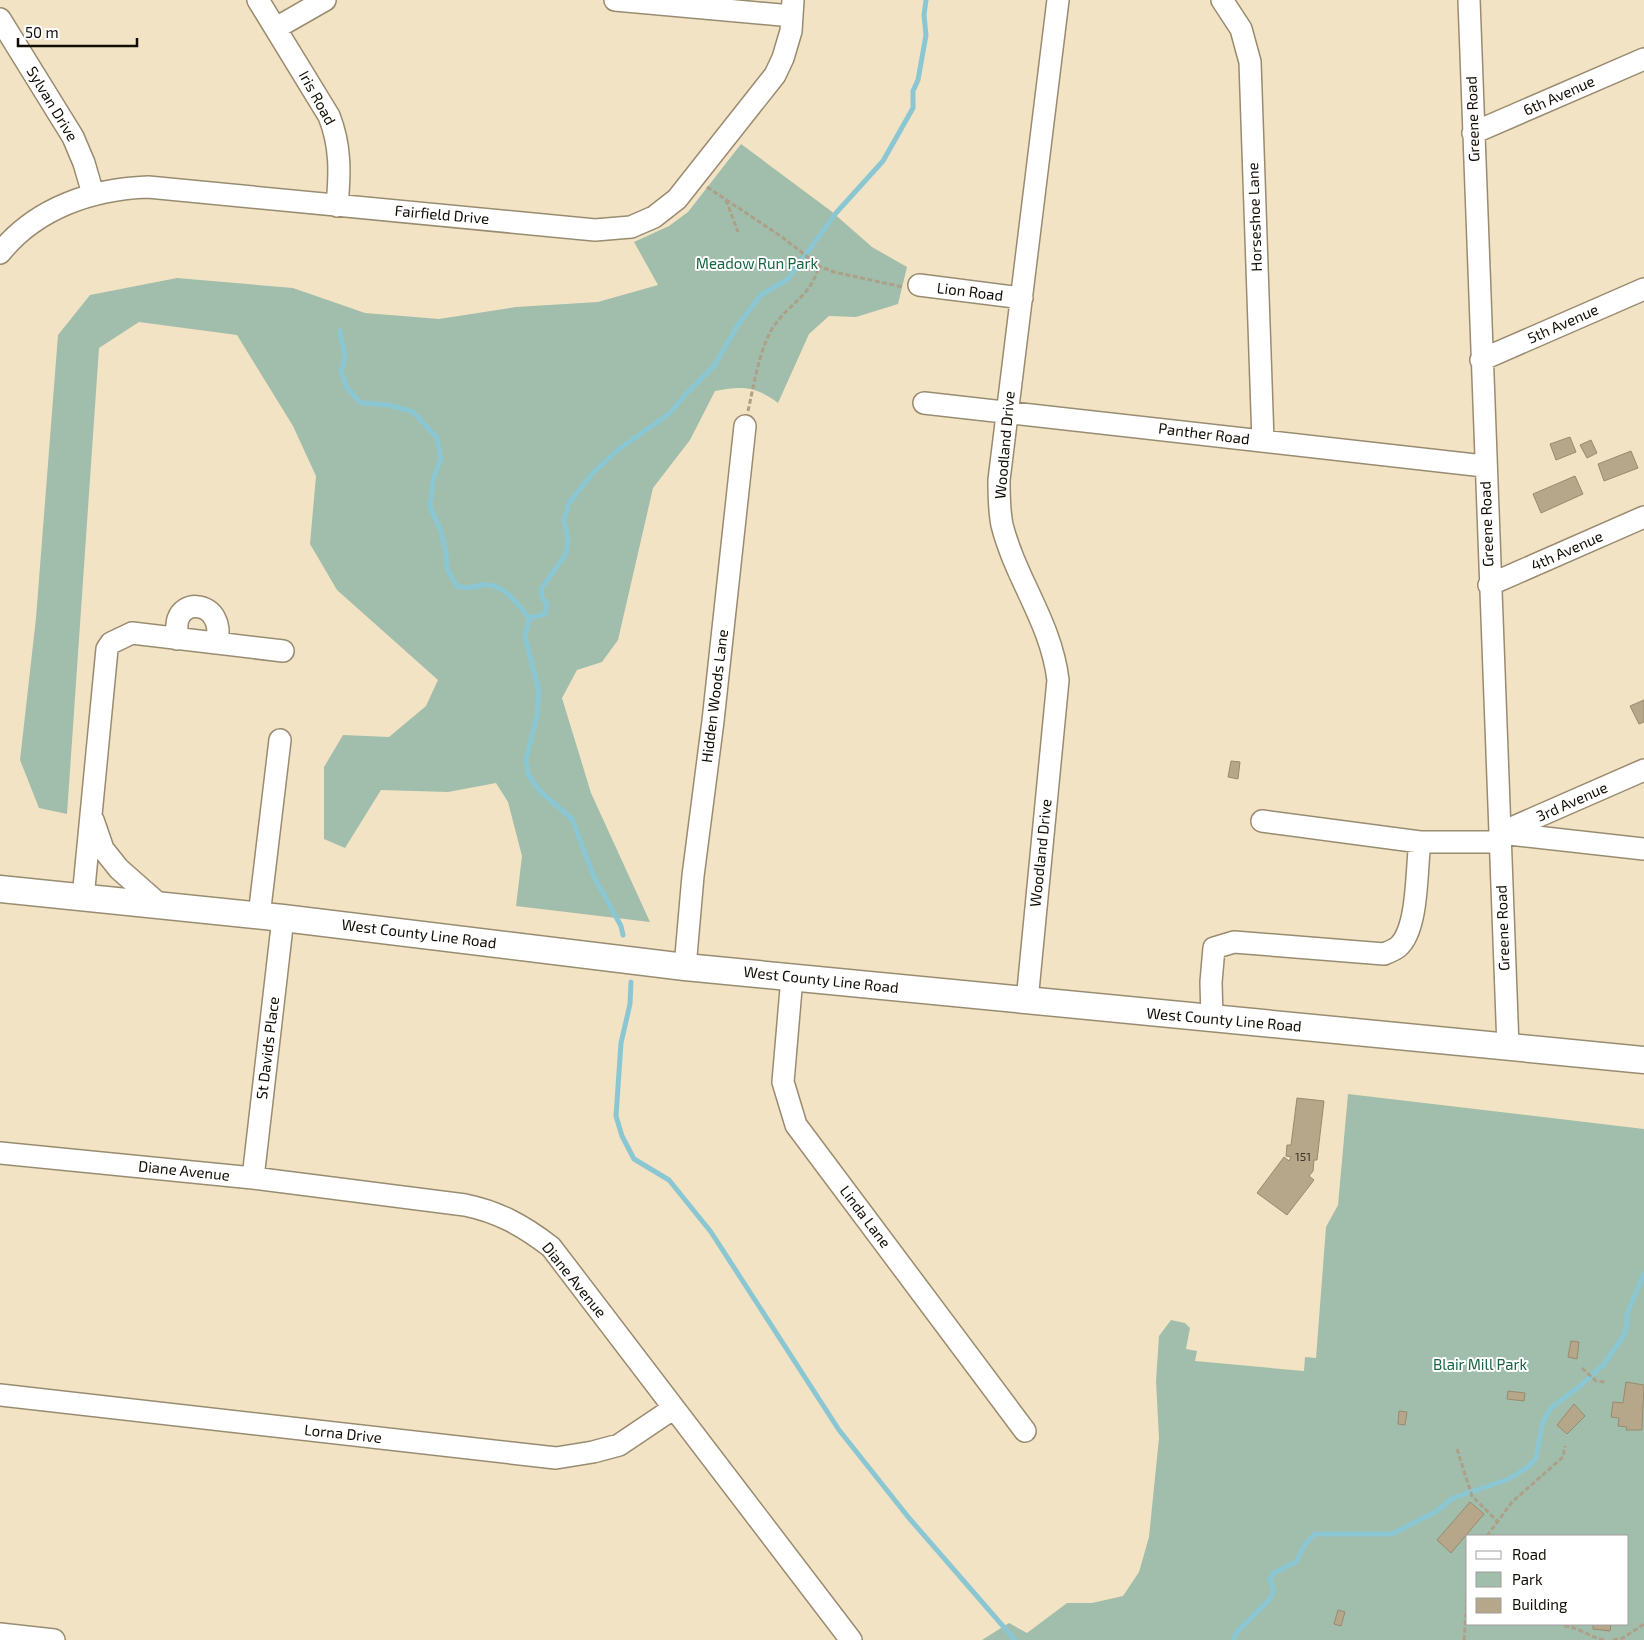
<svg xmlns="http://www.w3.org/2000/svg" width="1644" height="1640" viewBox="0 0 1644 1640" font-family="'Exo 2',sans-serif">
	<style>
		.green { fill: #a1bdac; fill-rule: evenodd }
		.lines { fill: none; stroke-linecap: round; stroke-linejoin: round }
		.stream { stroke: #8bc7d2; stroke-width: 5 }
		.building { fill: #b6a78b; stroke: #998a6e }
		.minor-casing { stroke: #9a8b70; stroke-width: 24 }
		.major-casing { stroke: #9a8b70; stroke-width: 29 }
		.path { stroke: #aca088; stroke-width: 3; stroke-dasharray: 5 2.5; stroke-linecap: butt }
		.minor { stroke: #fff; stroke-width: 21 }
		.major { stroke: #fff; stroke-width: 26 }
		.labels { text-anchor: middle; stroke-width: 4; stroke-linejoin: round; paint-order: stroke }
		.number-label { font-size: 12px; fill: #3b3426 }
		.street-label { font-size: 15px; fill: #120d04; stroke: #fff }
		.park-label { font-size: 15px; fill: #176542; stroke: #fff }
	</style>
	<rect width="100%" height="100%" fill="#f3e3c5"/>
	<path class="green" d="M 741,144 L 831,211 L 872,247 L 907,267 L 898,304 L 856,317 L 829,316 L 809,334 L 778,403 C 755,386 743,386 715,391 L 690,440 L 653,488 L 618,640 L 602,662 L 577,670 L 562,698 L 591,793 L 650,922 L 516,906 L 522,856 L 508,802 L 496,783 L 448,792 L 381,790 L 345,848 L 324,839 L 324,767 L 343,735 L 389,737 L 426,706 L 438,680 L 337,590 L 310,544 L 316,476 L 293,426 L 237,335 L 139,322 L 99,348 L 67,814 L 39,808 L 20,760 L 36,618 L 58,335 L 90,295 L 177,278 L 293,288 L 365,313 L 439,319 L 516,307 L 598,302 L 658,285 L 634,242 L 669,226 L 688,212 Z
		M 1348,1094 L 1644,1129 L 1644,1640 L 982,1640 L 1009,1623 L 1027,1633 L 1067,1603 L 1092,1603 L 1123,1596 L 1139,1572 L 1149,1537 L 1159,1438 L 1156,1381 L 1159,1336 L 1171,1320 L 1185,1323 L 1190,1328 L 1186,1349 L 1197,1351 L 1195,1361 L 1304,1371 L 1305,1357 L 1316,1358 L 1326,1227 L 1338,1205 ZM 1468,1536 L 1628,1536 L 1628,1624 L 1468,1624 Z"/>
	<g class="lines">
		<path class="stream" d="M 340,331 L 345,357 L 341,371 L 347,388 L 361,403 L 389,405 L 413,412 L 437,438 L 441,458 L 433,480 L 430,507 L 441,531 L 446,552 L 447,569 L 457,586 C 471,589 470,587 483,585 C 502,582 519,605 529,618 L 525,637 L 539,691 L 537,716 L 526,759 L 528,775 L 540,791 L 572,819 L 594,877 L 621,926 L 623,935
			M 529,618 L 545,614 L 547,604 L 542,597 L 541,589 L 566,554 L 568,540 L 564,520 L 569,503 L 592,474 L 619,449 L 669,414 L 686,394 L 714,366 L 738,325 L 761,295 L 788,279 L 836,213 L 883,161 L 913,108 L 913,91 L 918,80 L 926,35 L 924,15 L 926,0
			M 631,982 L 630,1004 L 621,1043 L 616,1116 L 622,1136 L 634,1159 L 669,1180 L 711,1232 L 839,1430 L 909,1518 L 1015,1640
			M 1233,1640 L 1236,1633 L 1270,1599 L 1274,1590 L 1270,1580 L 1274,1573 L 1296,1562 L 1305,1544 L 1315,1534 L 1392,1534 L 1437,1511 L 1453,1498 L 1509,1479 L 1528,1467 L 1536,1458 L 1543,1422 L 1551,1408 L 1580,1386 L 1604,1364 L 1623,1337 L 1627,1326 L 1627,1314 L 1644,1274"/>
	</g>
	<path class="building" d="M 1570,437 L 1576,452 L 1556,460 L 1550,444 Z
		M 1591,440 L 1597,453 L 1587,458 L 1580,445 Z
		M 1631,451 L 1638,468 L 1604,481 L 1598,464 Z
		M 1575,476 L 1583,494 L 1541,513 L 1533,494 Z
		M 1644,700 L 1644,722 L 1639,724 L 1630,706 Z
		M 1231,761 L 1240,762 L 1238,779 L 1228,777 Z
		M 1297,1098 L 1324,1101 L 1317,1160 L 1314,1160 L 1313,1171 L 1309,1176 L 1314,1180 L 1287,1215 L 1257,1193 L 1284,1157 L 1289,1161 L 1291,1157 L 1286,1156 L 1287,1145 L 1291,1145 Z
		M 1571,1341 L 1579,1342 L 1577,1359 L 1568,1357 Z
		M 1626,1382 L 1644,1385 L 1642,1430 L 1626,1430 L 1627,1427 L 1618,1426 L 1619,1418 L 1611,1417 L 1613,1402 L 1623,1403 Z
		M 1508,1391 L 1525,1393 L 1524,1401 L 1507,1399 Z
		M 1574,1404 L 1585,1416 L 1567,1434 L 1557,1425 Z
		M 1399,1411 L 1407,1412 L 1405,1425 L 1398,1424 Z
		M 1470,1502 L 1484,1514 L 1451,1553 L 1437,1540 Z
		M 1338,1610 L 1345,1612 L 1341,1626 L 1334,1624 Z
		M 1593,1624 L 1611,1624 L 1610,1631 L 1593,1629 Z"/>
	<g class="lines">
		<defs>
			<path id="minor" d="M 258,0 L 329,116 C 341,146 340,174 337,206
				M 615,0 L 792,16
				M 1222,0 L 1241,29 L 1250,62 L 1263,441
				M 1469,0 L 1508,1047
				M 0,19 L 73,137 L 84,163 L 93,194
				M 276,28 L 325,0
				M 1473,133 L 1644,59
				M 0,253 C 36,208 92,189 148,187 L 595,230 L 631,227 L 654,217 L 677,199 L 775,75 L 783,58 L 791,31 L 793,0
				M 919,285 L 1022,298
				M 1481,360 L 1644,289
				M 924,403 L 1484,466
				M 1489,585 L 1644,517
				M 177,639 C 177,632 176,625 178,619 C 185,601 208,604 215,619 C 219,626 218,634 218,642
				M 93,820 L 103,849 L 119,869 L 161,906
				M 1262,821 L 1420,842
				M 1500,833 L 1644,770
				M 1500,833 L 1644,849
				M 83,898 L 107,649 L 111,643 L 132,633 L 283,651
				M 259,916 L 280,740
				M 685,967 L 693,876 L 713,721 L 745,426
				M 792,977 L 783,1082 L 796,1125 L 1025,1431
				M 1027,1001 L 1058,680 C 1051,622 1016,580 1002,525 C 999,510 999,495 999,480 L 1058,0
				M 1212,1019 L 1211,982 L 1214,948 L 1234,942 L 1384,954 C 1389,952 1394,950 1398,947 C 1419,929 1416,868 1420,842 L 1500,842
				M 0,1153 L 253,1178 L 465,1205 C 499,1212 524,1226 551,1247 L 851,1640
				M 253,1178 L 283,918
				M 0,1395 L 556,1458 L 593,1452 L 619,1445 L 674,1408
				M 0,1634 L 54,1640"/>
			<path id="major" d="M 0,889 L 283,918 L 685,967 L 1644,1060"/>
		</defs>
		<use href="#minor" class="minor-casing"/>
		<use href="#major" class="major-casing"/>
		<path class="path" d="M 707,187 L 782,237 L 819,266 L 834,272 L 903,287
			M 726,200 L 738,232
			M 748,411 C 754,385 760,344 776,323 C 793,301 811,295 819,266
			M 1582,1368 L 1596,1381 L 1605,1382
			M 1457,1449 L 1472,1496 L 1497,1521
			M 1487,1536 L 1512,1502 L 1563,1457 L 1565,1446
			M 1564,1626 C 1579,1627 1589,1637 1604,1640
			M 1464,1640 L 1468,1586
			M 1613,1640 L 1623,1638 L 1644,1624"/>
		<use href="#minor" class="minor"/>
		<use href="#major" class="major"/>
	</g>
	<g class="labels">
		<g class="number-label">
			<text x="1303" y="1161">151</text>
		</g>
		<g class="street-label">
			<text transform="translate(1559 96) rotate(-24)" y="5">6th Avenue</text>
			<text transform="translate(317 98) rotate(61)" y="5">Iris Road</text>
			<text transform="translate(52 104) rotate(59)" y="5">Sylvan Drive</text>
			<text transform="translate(1473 119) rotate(-92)" y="5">Greene Road</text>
			<text transform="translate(442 215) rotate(5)" y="5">Fairfield Drive</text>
			<text transform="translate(1255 217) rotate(-92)" y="5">Horseshoe Lane</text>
			<text transform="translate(970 292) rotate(7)" y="5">Lion Road</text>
			<text transform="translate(1563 324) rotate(-24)" y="5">5th Avenue</text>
			<text transform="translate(1204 434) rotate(7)" y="5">Panther Road</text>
			<text transform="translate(1005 445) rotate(-85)" y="5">Woodland Drive</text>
			<text transform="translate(1487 524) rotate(-92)" y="5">Greene Road</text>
			<text transform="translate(1567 551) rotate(-24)" y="5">4th Avenue</text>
			<text transform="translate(715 696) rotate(-83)" y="5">Hidden Woods Lane</text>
			<text transform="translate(1572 802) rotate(-24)" y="5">3rd Avenue</text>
			<text transform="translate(1041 853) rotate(-84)" y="5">Woodland Drive</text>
			<text transform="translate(1503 928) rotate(-92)" y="5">Greene Road</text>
			<text transform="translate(419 934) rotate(7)" y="5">West County Line Road</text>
			<text transform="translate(821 980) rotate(6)" y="5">West County Line Road</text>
			<text transform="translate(1224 1020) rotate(5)" y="5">West County Line Road</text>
			<text transform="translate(268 1048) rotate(-83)" y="5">St Davids Place</text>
			<text transform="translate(184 1171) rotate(6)" y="5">Diane Avenue</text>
			<text transform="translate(865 1217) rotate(53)" y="5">Linda Lane</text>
			<text transform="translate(574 1280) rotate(51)" y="5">Diane Avenue</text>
			<text transform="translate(343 1434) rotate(6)" y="5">Lorna Drive</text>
		</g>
		<g class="park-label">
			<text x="757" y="269">Meadow Run Park</text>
			<text x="1480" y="1370">Blair Mill Park</text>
		</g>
	</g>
	<rect x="1466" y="1535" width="162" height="90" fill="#ffffff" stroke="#a09e9b"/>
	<rect x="1476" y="1551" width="25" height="8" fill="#ffffff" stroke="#a09e9b"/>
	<text x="1512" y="1560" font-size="15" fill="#120d04">Road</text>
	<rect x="1476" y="1572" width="25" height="15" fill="#a1bdac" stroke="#a09e9b"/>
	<text x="1512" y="1585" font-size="15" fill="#120d04">Park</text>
	<rect x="1476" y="1598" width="25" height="15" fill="#b6a78b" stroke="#a09e9b"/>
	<text x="1512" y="1610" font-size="15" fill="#120d04">Building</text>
	<path d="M18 38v8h119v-8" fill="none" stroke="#120d04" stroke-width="2.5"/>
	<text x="25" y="38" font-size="15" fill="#120d04" stroke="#ffffff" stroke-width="4" paint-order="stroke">50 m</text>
</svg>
